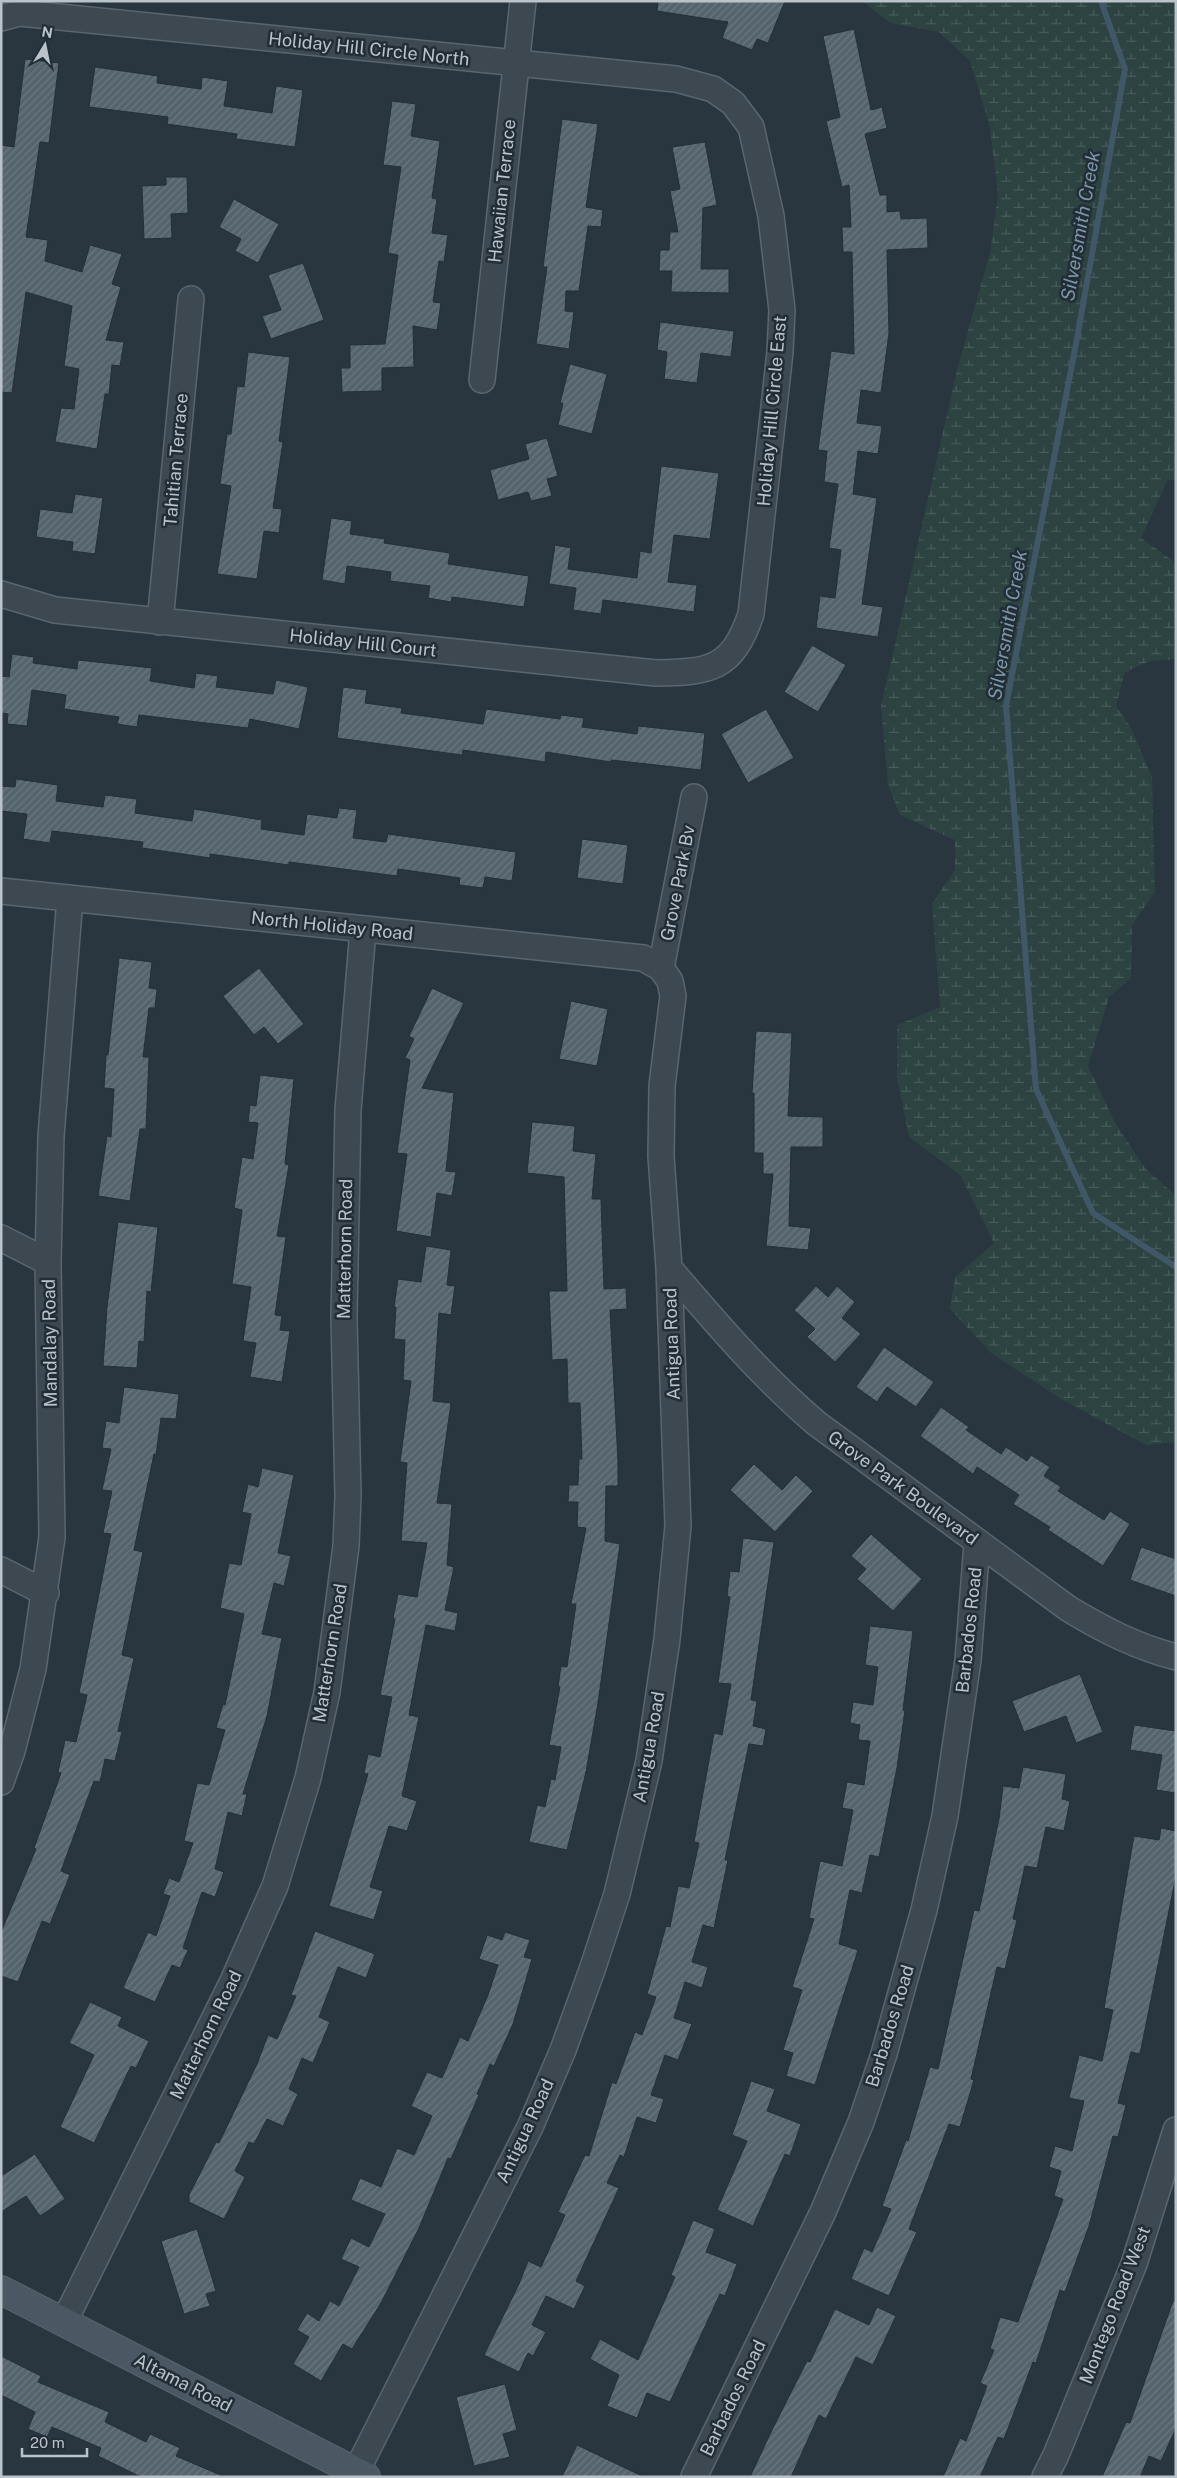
<svg xmlns="http://www.w3.org/2000/svg" width="1177" height="2478" viewBox="0 0 1177 2478" font-family="'Public Sans',sans-serif">
	<style>
		.wetland { fill: url(#wetland-marsh) }
		.lines { fill: none; stroke-linecap: round; stroke-linejoin: round }
		.stream { stroke: #405767; stroke-width: 6 }
		.building { fill: url(#building-hatch); stroke: #242f37 }
		.street-casing { stroke: #5b656d; stroke-width: 28 }
		.secondary-casing { stroke: #5b656d; stroke-width: 30 }
		.street { stroke: #3d4850; stroke-width: 25 }
		.secondary { stroke: #4b5762; stroke-width: 28 }
		.labels { text-anchor: middle; stroke-width: 5; stroke-linejoin: round; paint-order: stroke }
		.street-label { font-size: 18px; fill: #bac2ca; stroke: #222d35 }
		.water-label { font-size: 19px; font-style: italic; fill: #7d97aa; stroke: #222d35 }
	</style>
	<defs>
		<pattern id="wetland-marsh" width="20" height="14" patternUnits="userSpaceOnUse" patternTransform="scale(1.25)"><rect width="20" height="14" fill="#2c4341"/><path d="M1 5h8M5 5V1M11 12h8M15 12V8" fill="none" stroke="#485c5b"/></pattern>
		<pattern id="building-hatch" width="6" height="6" patternUnits="userSpaceOnUse" patternTransform="scale(1.25)"><rect width="6" height="6" fill="#54636c"/><path d="M-1 1l2-2M0 6l6-6M5 7l2-2" fill="none" stroke="#6a7880"/></pattern>
	</defs>
	<rect width="100%" height="100%" fill="#293640"/>
	<path class="wetland" d="M 862,1 L 1176,1 L 1176,479 L 1167,481 L 1141,538 L 1172,560 L 1176,565 L 1176,659 L 1150,661 L 1125,672 L 1116,706 L 1130,726 L 1152,777 L 1155,892 L 1132,925 L 1131,978 L 1109,997 L 1088,1066 L 1114,1121 L 1145,1168 L 1176,1196 L 1176,1442 L 1146,1445 L 1061,1399 L 991,1353 L 950,1309 L 955,1277 L 994,1243 L 960,1175 L 909,1137 L 897,1077 L 897,1025 L 940,1007 L 932,904 L 955,870 L 955,840 L 900,815 L 888,785 L 881,706 L 957,370 L 990,253 L 998,194 L 990,128 L 970,61 L 939,32 L 890,23 Z"/>
	<g class="lines">
		<path class="stream" d="M 1101,1 L 1125,69 L 1076,344 L 1006,706 L 1036,1089 L 1093,1213 L 1176,1267"/>
	</g>
	<path class="building" d="M 658,1 L 785,1 L 768,43 L 757,39 L 752,50 L 722,38 L 728,22 L 657,11 Z
		M 854,29 L 871,110 L 882,107 L 887,128 L 865,134 L 880,195 L 887,195 L 887,212 L 900,211 L 901,219 L 927,218 L 928,248 L 887,250 L 889,333 L 881,393 L 861,390 L 857,423 L 882,426 L 878,454 L 858,451 L 853,494 L 877,498 L 862,604 L 883,607 L 878,637 L 816,628 L 820,596 L 835,598 L 841,550 L 829,548 L 838,484 L 824,482 L 827,451 L 818,450 L 831,351 L 854,354 L 852,252 L 843,252 L 842,227 L 851,227 L 849,185 L 842,187 L 826,121 L 840,117 L 823,36 Z
		M 25,59 L 59,63 L 49,143 L 40,142 L 26,237 L 48,240 L 45,261 L 82,272 L 90,245 L 122,254 L 112,284 L 121,287 L 106,340 L 124,342 L 120,366 L 112,365 L 109,394 L 105,394 L 97,449 L 55,442 L 61,408 L 74,409 L 79,369 L 64,366 L 72,306 L 26,292 L 12,393 L 1,392 L 1,145 L 14,147 Z
		M 95,67 L 158,76 L 157,83 L 201,89 L 202,77 L 228,81 L 224,106 L 272,113 L 276,86 L 303,90 L 295,147 L 236,139 L 237,134 L 167,124 L 168,117 L 89,107 Z
		M 392,101 L 416,104 L 411,136 L 440,141 L 432,198 L 437,199 L 432,233 L 448,235 L 444,262 L 439,261 L 433,302 L 441,303 L 437,330 L 413,326 L 414,367 L 382,368 L 382,391 L 342,392 L 341,368 L 350,368 L 350,345 L 385,344 L 398,255 L 388,253 L 401,167 L 383,165 Z
		M 562,119 L 598,124 L 586,207 L 603,210 L 601,227 L 588,226 L 579,291 L 566,291 L 565,311 L 574,312 L 569,349 L 536,344 L 547,267 L 543,267 Z
		M 705,142 L 717,205 L 703,208 L 701,269 L 729,269 L 729,293 L 671,292 L 672,271 L 659,271 L 660,250 L 669,250 L 670,232 L 678,232 L 670,191 L 680,189 L 672,147 Z
		M 166,177 L 187,177 L 188,213 L 171,214 L 172,238 L 144,239 L 142,186 L 166,185 Z
		M 234,199 L 279,224 L 258,263 L 235,251 L 241,239 L 219,227 Z
		M 303,263 L 324,320 L 271,339 L 262,316 L 281,310 L 268,275 Z
		M 660,322 L 734,331 L 731,357 L 701,353 L 697,383 L 664,379 L 667,352 L 657,350 Z
		M 248,352 L 290,357 L 279,441 L 283,442 L 273,508 L 282,509 L 279,533 L 264,531 L 257,579 L 217,574 L 231,486 L 220,484 L 227,434 L 231,434 L 237,386 L 244,387 Z
		M 570,364 L 607,374 L 592,434 L 558,425 L 563,403 L 560,403 Z
		M 547,438 L 558,476 L 547,479 L 552,496 L 531,501 L 528,492 L 498,500 L 490,470 L 529,459 L 525,444 Z
		M 661,466 L 719,473 L 710,539 L 674,535 L 668,582 L 697,585 L 694,612 L 603,600 L 601,614 L 573,610 L 576,588 L 549,584 L 555,545 L 571,548 L 568,569 L 637,578 L 640,551 L 651,553 Z
		M 75,494 L 103,498 L 95,554 L 72,551 L 73,542 L 36,537 L 40,509 L 72,513 Z
		M 331,518 L 352,521 L 350,534 L 385,539 L 384,543 L 450,553 L 448,564 L 529,576 L 524,607 L 452,597 L 451,602 L 428,598 L 430,586 L 390,581 L 391,572 L 347,566 L 345,584 L 322,580 Z
		M 812,645 L 846,665 L 818,712 L 784,692 Z
		M 12,654 L 34,657 L 33,663 L 77,669 L 78,660 L 152,668 L 150,681 L 194,688 L 196,673 L 218,676 L 216,687 L 273,694 L 276,680 L 308,687 L 299,729 L 250,719 L 248,728 L 139,715 L 137,727 L 117,724 L 119,717 L 64,709 L 66,695 L 32,690 L 27,726 L 7,724 L 8,714 L 1,713 L 1,676 L 9,677 Z
		M 343,687 L 367,690 L 365,703 L 402,708 L 401,713 L 483,724 L 486,709 L 560,719 L 561,715 L 584,718 L 582,727 L 637,734 L 638,726 L 705,733 L 701,770 L 611,760 L 611,762 L 546,752 L 545,762 L 463,750 L 462,755 L 337,738 Z
		M 766,709 L 794,758 L 748,783 L 721,734 Z
		M 16,779 L 58,785 L 56,801 L 103,807 L 105,795 L 137,799 L 135,813 L 192,821 L 194,809 L 262,820 L 261,829 L 304,835 L 307,814 L 337,818 L 339,808 L 357,810 L 353,838 L 386,842 L 388,834 L 516,852 L 512,881 L 485,877 L 483,888 L 459,885 L 460,878 L 398,869 L 397,876 L 289,862 L 289,865 L 210,854 L 210,858 L 142,848 L 143,842 L 52,831 L 50,843 L 23,839 L 27,814 L 1,811 L 1,786 L 15,787 Z
		M 582,839 L 628,845 L 623,884 L 577,878 Z
		M 119,958 L 152,962 L 149,988 L 157,989 L 155,1008 L 149,1008 L 143,1057 L 149,1057 L 146,1129 L 140,1129 L 130,1201 L 98,1196 L 107,1136 L 111,1137 L 114,1089 L 104,1088 L 106,1055 L 108,1055 Z
		M 259,968 L 304,1024 L 278,1044 L 264,1027 L 254,1035 L 223,996 Z
		M 432,988 L 464,1003 L 422,1088 L 454,1093 L 446,1171 L 456,1172 L 452,1196 L 437,1193 L 431,1237 L 396,1231 L 407,1154 L 397,1153 L 410,1060 L 405,1058 L 414,1039 L 409,1036 Z
		M 571,1001 L 608,1009 L 597,1066 L 559,1059 Z
		M 756,1031 L 792,1033 L 788,1116 L 823,1117 L 823,1147 L 791,1147 L 789,1226 L 811,1228 L 808,1250 L 766,1246 L 773,1174 L 763,1174 L 763,1153 L 754,1153 L 754,1093 L 752,1093 Z
		M 260,1075 L 294,1079 L 285,1164 L 289,1165 L 277,1236 L 286,1237 L 275,1315 L 282,1316 L 280,1330 L 290,1331 L 282,1382 L 250,1377 L 256,1343 L 243,1341 L 251,1287 L 232,1284 L 242,1210 L 234,1208 L 242,1157 L 253,1159 L 258,1123 L 248,1122 L 250,1105 L 256,1106 Z
		M 532,1122 L 575,1126 L 573,1151 L 596,1154 L 592,1199 L 601,1199 L 604,1289 L 626,1288 L 627,1309 L 610,1310 L 618,1461 L 618,1486 L 606,1486 L 605,1541 L 620,1544 L 598,1703 L 586,1772 L 567,1850 L 529,1842 L 537,1805 L 545,1807 L 551,1779 L 555,1780 L 561,1747 L 549,1745 L 560,1687 L 558,1687 L 561,1666 L 567,1667 L 576,1604 L 571,1604 L 586,1528 L 577,1527 L 578,1502 L 568,1502 L 569,1485 L 578,1485 L 579,1459 L 582,1459 L 580,1403 L 568,1403 L 567,1359 L 552,1360 L 549,1291 L 567,1291 L 564,1177 L 527,1173 Z
		M 118,1222 L 158,1227 L 151,1292 L 147,1291 L 144,1342 L 139,1341 L 137,1368 L 103,1366 L 107,1307 Z
		M 426,1246 L 451,1250 L 447,1285 L 455,1286 L 451,1315 L 439,1313 L 433,1401 L 451,1403 L 437,1503 L 452,1504 L 447,1565 L 454,1567 L 445,1610 L 458,1613 L 455,1631 L 426,1625 L 409,1715 L 419,1717 L 402,1796 L 417,1801 L 407,1831 L 389,1826 L 370,1887 L 383,1891 L 374,1920 L 329,1906 L 368,1774 L 364,1773 L 368,1754 L 380,1757 L 392,1697 L 380,1695 L 395,1619 L 393,1618 L 398,1594 L 417,1597 L 427,1543 L 401,1541 L 407,1463 L 400,1462 L 411,1381 L 403,1380 L 405,1340 L 394,1339 L 396,1307 L 394,1307 L 398,1279 L 421,1282 Z
		M 816,1286 L 828,1297 L 837,1286 L 855,1302 L 842,1318 L 861,1334 L 835,1362 L 807,1337 L 815,1329 L 794,1310 Z
		M 884,1347 L 934,1382 L 916,1407 L 887,1387 L 877,1402 L 856,1387 Z
		M 124,1387 L 179,1394 L 176,1419 L 161,1418 L 156,1455 L 154,1454 L 134,1550 L 143,1552 L 122,1655 L 134,1658 L 118,1731 L 122,1732 L 115,1761 L 105,1759 L 100,1782 L 94,1781 L 61,1871 L 70,1875 L 50,1924 L 42,1921 L 18,1982 L 1,1976 L 1,1932 L 36,1849 L 34,1848 L 61,1773 L 58,1772 L 65,1740 L 76,1742 L 87,1695 L 79,1693 L 111,1534 L 103,1533 L 112,1491 L 102,1490 L 111,1449 L 102,1448 L 106,1421 L 119,1423 Z
		M 941,1407 L 969,1427 L 966,1430 L 1001,1454 L 1006,1447 L 1027,1461 L 1031,1455 L 1050,1467 L 1044,1476 L 1061,1487 L 1058,1491 L 1104,1520 L 1110,1511 L 1130,1524 L 1103,1566 L 1048,1530 L 1050,1527 L 1013,1504 L 1019,1495 L 977,1467 L 973,1474 L 920,1436 Z
		M 754,1464 L 782,1490 L 796,1475 L 813,1491 L 775,1532 L 730,1490 Z
		M 262,1468 L 294,1475 L 278,1553 L 291,1556 L 284,1586 L 274,1583 L 262,1634 L 282,1638 L 267,1716 L 243,1794 L 247,1794 L 242,1816 L 228,1812 L 215,1869 L 224,1872 L 215,1897 L 202,1892 L 183,1948 L 188,1950 L 180,1968 L 172,1965 L 155,2002 L 123,1988 L 148,1932 L 156,1936 L 170,1896 L 163,1894 L 169,1878 L 179,1882 L 193,1843 L 184,1841 L 197,1783 L 209,1785 L 225,1730 L 216,1728 L 223,1704 L 225,1705 L 244,1614 L 220,1608 L 229,1563 L 241,1565 L 251,1514 L 242,1512 L 248,1484 L 258,1487 Z
		M 871,1534 L 922,1579 L 893,1611 L 857,1579 L 866,1569 L 851,1556 Z
		M 743,1538 L 774,1542 L 751,1700 L 757,1701 L 753,1726 L 766,1729 L 763,1746 L 749,1744 L 725,1860 L 728,1860 L 714,1928 L 703,1925 L 692,1962 L 708,1967 L 702,1988 L 685,1982 L 674,2018 L 692,2024 L 678,2060 L 665,2055 L 651,2095 L 664,2099 L 656,2123 L 637,2117 L 624,2157 L 620,2155 L 607,2183 L 619,2188 L 576,2281 L 585,2286 L 574,2309 L 546,2296 L 532,2325 L 546,2332 L 533,2356 L 528,2353 L 519,2372 L 484,2355 L 519,2284 L 528,2261 L 541,2267 L 565,2215 L 558,2212 L 585,2155 L 589,2156 L 612,2082 L 616,2084 L 635,2032 L 642,2035 L 656,1997 L 647,1994 L 666,1926 L 670,1927 L 678,1886 L 689,1888 L 699,1843 L 694,1842 L 714,1733 L 722,1735 L 731,1684 L 718,1683 L 730,1597 L 727,1596 L 730,1571 L 739,1572 Z
		M 1141,1547 L 1176,1559 L 1176,1596 L 1130,1580 Z
		M 870,1626 L 913,1631 L 903,1710 L 905,1710 L 897,1768 L 879,1857 L 870,1855 L 862,1893 L 850,1890 L 839,1944 L 858,1950 L 815,2085 L 786,2076 L 793,2053 L 783,2050 L 802,1990 L 792,1987 L 814,1919 L 809,1918 L 820,1861 L 842,1866 L 853,1810 L 842,1808 L 847,1782 L 864,1785 L 870,1741 L 858,1740 L 860,1725 L 850,1723 L 853,1702 L 873,1705 L 878,1667 L 865,1665 Z
		M 1080,1674 L 1103,1732 L 1076,1743 L 1066,1716 L 1024,1732 L 1012,1701 Z
		M 1134,1725 L 1176,1731 L 1176,1793 L 1156,1790 L 1162,1755 L 1130,1750 Z
		M 1023,1767 L 1066,1774 L 1062,1799 L 1070,1801 L 1064,1831 L 1046,1827 L 1037,1868 L 1025,1866 L 1013,1919 L 1017,1920 L 1005,1969 L 997,1967 L 971,2079 L 974,2080 L 960,2127 L 949,2124 L 909,2229 L 917,2232 L 889,2296 L 851,2279 L 864,2248 L 872,2252 L 891,2209 L 882,2206 L 906,2140 L 908,2141 L 930,2067 L 938,2069 L 974,1910 L 979,1911 L 999,1819 L 1003,1786 L 1019,1788 Z
		M 1161,1828 L 1176,1831 L 1176,1876 L 1140,2054 L 1131,2052 L 1118,2103 L 1126,2105 L 1118,2137 L 1113,2136 L 1089,2226 L 1065,2292 L 1060,2290 L 1036,2363 L 1033,2362 L 1004,2439 L 998,2437 L 980,2477 L 943,2477 L 960,2438 L 966,2441 L 987,2386 L 980,2383 L 994,2350 L 990,2349 L 1000,2317 L 1018,2322 L 1063,2199 L 1054,2196 L 1061,2171 L 1049,2167 L 1055,2146 L 1072,2151 L 1084,2101 L 1069,2098 L 1079,2055 L 1102,2061 L 1113,2010 L 1104,2008 L 1134,1836 L 1159,1840 Z
		M 315,1931 L 375,1954 L 366,1978 L 338,1967 L 319,2017 L 330,2022 L 313,2063 L 302,2058 L 289,2089 L 298,2094 L 283,2126 L 267,2119 L 254,2144 L 249,2142 L 235,2171 L 245,2177 L 224,2219 L 189,2202 L 189,2195 L 216,2142 L 219,2143 L 257,2064 L 268,2035 L 277,2039 L 296,1996 L 291,1995 Z
		M 505,1932 L 530,1940 L 524,1957 L 532,1959 L 513,2024 L 494,2066 L 490,2064 L 477,2094 L 479,2095 L 451,2159 L 448,2158 L 419,2228 L 381,2303 L 352,2349 L 343,2344 L 321,2381 L 293,2364 L 309,2337 L 297,2330 L 307,2313 L 319,2321 L 330,2301 L 339,2306 L 359,2267 L 341,2259 L 351,2238 L 369,2247 L 385,2214 L 351,2200 L 360,2178 L 381,2187 L 397,2148 L 414,2155 L 432,2116 L 411,2106 L 427,2072 L 442,2078 L 460,2037 L 468,2041 L 488,1995 L 498,1965 L 479,1959 L 487,1935 L 502,1940 Z
		M 90,2002 L 122,2017 L 118,2026 L 149,2041 L 136,2068 L 131,2066 L 94,2143 L 60,2127 L 94,2055 L 69,2043 Z
		M 751,2081 L 775,2089 L 767,2111 L 801,2124 L 790,2156 L 785,2154 L 753,2226 L 717,2210 L 747,2141 L 732,2135 Z
		M 35,2154 L 65,2199 L 40,2216 L 26,2196 L 1,2212 L 1,2176 Z
		M 693,2220 L 715,2229 L 706,2252 L 737,2264 L 725,2296 L 720,2294 L 670,2402 L 647,2393 L 637,2418 L 607,2406 L 619,2375 L 590,2359 L 600,2339 L 638,2360 L 675,2277 L 671,2275 Z
		M 197,2229 L 216,2291 L 206,2294 L 210,2306 L 184,2314 L 161,2241 Z
		M 1173,2301 L 1176,2301 L 1176,2428 L 1161,2461 L 1149,2456 L 1140,2477 L 1102,2477 L 1126,2422 L 1130,2423 Z
		M 877,2307 L 896,2316 L 873,2365 L 856,2357 L 826,2419 L 819,2415 L 791,2477 L 750,2477 L 772,2430 L 807,2361 L 810,2362 L 835,2309 L 869,2325 Z
		M 1,2356 L 41,2376 L 38,2382 L 109,2412 L 105,2422 L 146,2442 L 150,2434 L 180,2448 L 176,2456 L 225,2477 L 141,2477 L 98,2456 L 101,2448 L 52,2427 L 47,2437 L 28,2429 L 35,2412 L 1,2395 Z
		M 505,2384 L 517,2430 L 503,2434 L 510,2457 L 474,2466 L 456,2397 Z
		M 577,2445 L 644,2477 L 562,2477 Z"/>
	<g class="lines">
		<defs>
			<path id="street" d="M 1,18 L 20,13 L 676,79 L 713,89 L 733,103 L 751,127 L 771,216 L 782,310 L 780,352 L 751,614 C 732,670 710,672 656,673 L 55,610 L 1,594
				M 482,380 L 523,1
				M 160,622 L 191,299
				M 1,891 L 643,958 L 661,968 L 670,981 L 673,996 L 662,1086 L 661,1156 L 669,1268 L 678,1526 L 667,1639 L 649,1761 L 617,1894 L 592,1970 L 563,2050 L 530,2127 L 356,2472
				M 661,968 L 694,797
				M 1,1238 L 48,1262
				M 669,1268 C 715,1322 762,1377 816,1423 L 1069,1609 C 1104,1630 1137,1647 1176,1657
				M 1,1570 L 46,1593
				M 1,1782 L 12,1751 L 33,1669 L 52,1537 L 48,1262 L 51,1136 L 70,898
				M 64,2322 L 233,1981 L 275,1886 L 308,1778 L 327,1692 L 346,1546 L 348,1496 L 344,1318 L 348,1110 L 363,930
				M 694,2477 L 823,2212 L 861,2122 L 884,2054 L 924,1910 L 945,1816 L 968,1660 L 977,1543
				M 1045,2477 L 1056,2455 L 1134,2264 L 1176,2130"/>
			<path id="secondary" d="M 1,2290 L 366,2477"/>
		</defs>
		<use href="#street" class="street-casing"/>
		<use href="#secondary" class="secondary-casing"/>
		<use href="#street" class="street"/>
		<use href="#secondary" class="secondary"/>
	</g>
	<g class="labels">
		<g class="street-label">
			<text transform="translate(369 49) rotate(6)" y="6">Holiday Hill Circle North</text>
			<text transform="translate(502 191) rotate(-84)" y="6">Hawaiian Terrace</text>
			<text transform="translate(772 411) rotate(-85)" y="6">Holiday Hill Circle East</text>
			<text transform="translate(176 460) rotate(-85)" y="6">Tahitian Terrace</text>
			<text transform="translate(363 643) rotate(6)" y="6">Holiday Hill Court</text>
			<text transform="translate(678 883) rotate(-79)" y="6">Grove Park Bv</text>
			<text transform="translate(332 926) rotate(6)" y="6">North Holiday Road</text>
			<text transform="translate(345 1249) rotate(-89)" y="6">Matterhorn Road</text>
			<text transform="translate(50 1343) rotate(-91)" y="6">Mandalay Road</text>
			<text transform="translate(672 1344) rotate(-92)" y="6">Antigua Road</text>
			<text transform="translate(903 1488) rotate(36)" y="6">Grove Park Boulevard</text>
			<text transform="translate(969 1630) rotate(-84)" y="6">Barbados Road</text>
			<text transform="translate(330 1653) rotate(-81)" y="6">Matterhorn Road</text>
			<text transform="translate(649 1747) rotate(-80)" y="6">Antigua Road</text>
			<text transform="translate(890 2026) rotate(-73)" y="6">Barbados Road</text>
			<text transform="translate(206 2035) rotate(-64)" y="6">Matterhorn Road</text>
			<text transform="translate(525 2131) rotate(-65)" y="6">Antigua Road</text>
			<text transform="translate(1115 2305) rotate(-69)" y="6">Montego Road West</text>
			<text transform="translate(183 2383) rotate(27)" y="6">Altama Road</text>
			<text transform="translate(733 2398) rotate(-64)" y="6">Barbados Road</text>
		</g>
		<g class="water-label">
			<text transform="translate(1080 226) rotate(-80)" y="7">Silversmith Creek</text>
			<text transform="translate(1007 625) rotate(-80)" y="7">Silversmith Creek</text>
		</g>
	</g>
	<rect width="1177" height="2478" fill="none" stroke="#bac2ca" stroke-width="5"/>
	<g transform="translate(45 45) rotate(10)" stroke="#222d35" stroke-width="4" paint-order="stroke">
	<path d="M0-4L9 19L0 12L-9 19Z" fill="#bac2ca"/>
	<text y="-8" font-size="14" font-weight="bold" text-anchor="middle" fill="#bac2ca">N</text>
	</g>
	<path d="M22 2448v8h65v-8" fill="none" stroke="#bac2ca" stroke-width="2.5"/>
	<text x="30" y="2448" font-size="15" fill="#bac2ca" stroke="#222d35" stroke-width="4" paint-order="stroke">20 m</text>
</svg>
